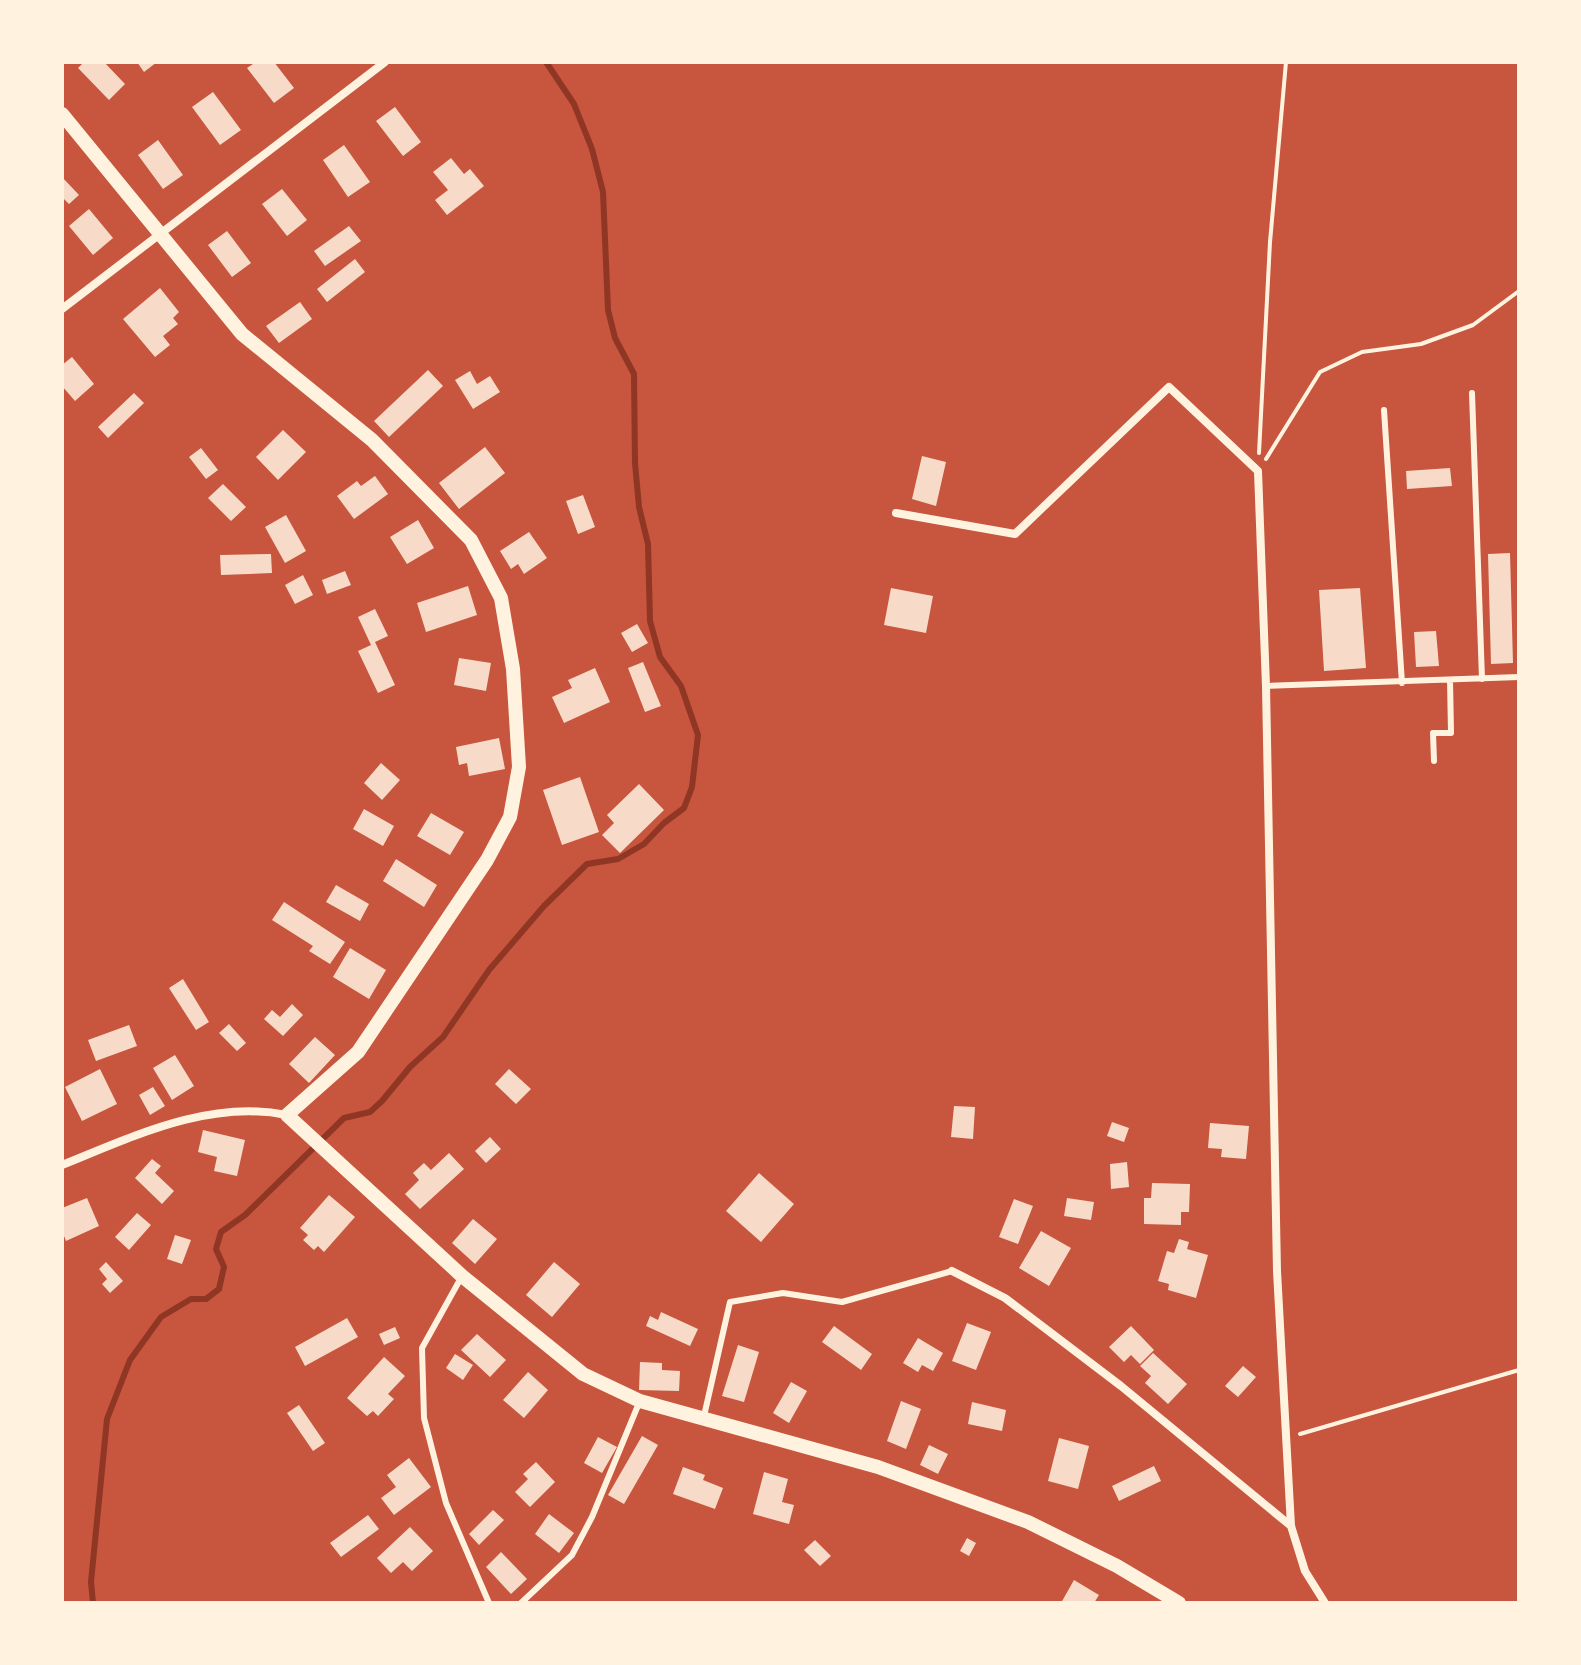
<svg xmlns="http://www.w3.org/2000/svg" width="1581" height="1665" viewBox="0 0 1581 1665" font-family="Arial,sans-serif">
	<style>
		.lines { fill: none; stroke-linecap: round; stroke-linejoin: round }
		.stream { stroke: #8f3625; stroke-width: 6 }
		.building { fill: #f7dbc8 }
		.path { stroke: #fff3e0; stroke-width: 4 }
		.service { stroke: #fff3e0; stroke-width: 6 }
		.minor { stroke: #fff3e0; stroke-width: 8 }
		.tertiary { stroke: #fff3e0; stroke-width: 14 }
	</style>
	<rect width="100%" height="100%" fill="#c8553d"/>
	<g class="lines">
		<path class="stream" d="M 93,1603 L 91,1582 L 107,1419 L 130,1360 L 161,1317 L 191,1299 L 206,1299 L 219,1289 L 224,1267 L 216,1249 L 221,1232 L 245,1215 L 344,1118 L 370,1112 L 382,1101 L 410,1067 L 443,1037 L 489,970 L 544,906 L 587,864 L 618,859 L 644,844 L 664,823 L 684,808 L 692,787 L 698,735 L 681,686 L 660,657 L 650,621 L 648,544 L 639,507 L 635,463 L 634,374 L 615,338 L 608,310 L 603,192 L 592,149 L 574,104 L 546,62"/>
	</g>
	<path class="building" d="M 84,62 L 104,62 L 125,84 L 109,100 L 78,68 Z
		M 137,62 L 157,62 L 144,72 Z
		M 256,62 L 274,62 L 294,88 L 274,103 L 247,68 Z
		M 213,92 L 241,130 L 220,145 L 192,107 Z
		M 395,107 L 421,142 L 403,156 L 376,121 Z
		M 158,140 L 183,175 L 163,189 L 138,155 Z
		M 344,145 L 370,182 L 348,197 L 323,160 Z
		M 451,158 L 464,174 L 470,169 L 484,186 L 447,215 L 435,200 L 448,190 L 433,172 Z
		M 62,177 L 79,195 L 69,204 L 62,197 Z
		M 282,189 L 307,220 L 287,236 L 262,204 Z
		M 89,209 L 113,238 L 93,255 L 69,226 Z
		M 349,226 L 361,241 L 325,266 L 314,251 Z
		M 227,231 L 251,263 L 232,277 L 208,245 Z
		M 355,259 L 365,272 L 327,302 L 317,289 Z
		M 160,288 L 179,312 L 173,318 L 178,324 L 163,336 L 170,345 L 155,357 L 123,319 Z
		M 300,302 L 312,319 L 279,343 L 266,326 Z
		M 72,357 L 94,384 L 75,401 L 62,386 L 62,365 Z
		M 428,370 L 443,386 L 389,437 L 374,421 Z
		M 470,371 L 477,384 L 490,376 L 500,392 L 473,409 L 455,380 Z
		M 134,393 L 144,403 L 108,438 L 98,427 Z
		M 283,430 L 306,452 L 278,480 L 256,457 Z
		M 485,447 L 505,473 L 459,509 L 439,483 Z
		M 201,448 L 218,470 L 206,479 L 189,457 Z
		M 922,456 L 946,462 L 936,506 L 912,499 Z
		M 1450,468 L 1452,486 L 1407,489 L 1406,471 Z
		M 375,476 L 388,494 L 354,519 L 337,496 L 357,481 L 361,486 Z
		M 223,484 L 246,507 L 231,521 L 208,498 Z
		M 583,495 L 595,527 L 578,534 L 566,501 Z
		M 286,515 L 306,551 L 285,563 L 265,527 Z
		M 418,520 L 434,548 L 407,564 L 390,537 Z
		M 529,532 L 547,558 L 524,574 L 518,564 L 511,569 L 500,551 Z
		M 1510,553 L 1513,663 L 1491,664 L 1488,554 Z
		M 271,554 L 272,573 L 221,575 L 220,555 Z
		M 345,571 L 351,585 L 327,594 L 322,580 Z
		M 303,575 L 313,595 L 295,604 L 285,585 Z
		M 468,586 L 477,615 L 426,632 L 417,603 Z
		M 891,588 L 933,596 L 926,633 L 884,625 Z
		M 1360,588 L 1366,668 L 1324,671 L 1319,590 Z
		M 375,609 L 388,636 L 375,642 L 395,685 L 378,693 L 358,651 L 371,645 L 358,617 Z
		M 637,624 L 648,643 L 632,652 L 621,633 Z
		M 1436,631 L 1439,666 L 1416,667 L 1414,632 Z
		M 459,658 L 491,663 L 486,691 L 454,685 Z
		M 643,662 L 661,706 L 645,712 L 628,668 Z
		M 595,668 L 610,702 L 564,723 L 552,697 L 572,688 L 568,680 Z
		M 499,738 L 505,769 L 469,776 L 467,763 L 459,765 L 456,747 Z
		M 381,763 L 400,780 L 382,800 L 364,783 Z
		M 580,777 L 599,832 L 562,845 L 543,790 Z
		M 639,784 L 664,810 L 620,853 L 602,835 L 614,823 L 607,815 Z
		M 364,809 L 394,826 L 383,846 L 353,829 Z
		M 431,813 L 464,832 L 450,855 L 417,836 Z
		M 396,859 L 437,885 L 424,907 L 383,881 Z
		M 336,885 L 369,904 L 360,921 L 326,902 Z
		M 284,902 L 345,942 L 330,964 L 309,951 L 313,946 L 272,920 Z
		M 350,948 L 386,970 L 369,999 L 333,977 Z
		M 183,979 L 209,1022 L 196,1030 L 169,988 Z
		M 292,1004 L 303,1015 L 283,1036 L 264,1019 L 272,1010 L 280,1017 Z
		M 229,1024 L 246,1043 L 237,1051 L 219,1033 Z
		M 129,1025 L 137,1046 L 96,1061 L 88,1040 Z
		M 315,1037 L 335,1055 L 309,1083 L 289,1064 Z
		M 175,1055 L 194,1086 L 172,1100 L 153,1068 Z
		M 100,1069 L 117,1104 L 82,1121 L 65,1087 Z
		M 509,1069 L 531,1089 L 516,1104 L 495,1084 Z
		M 153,1087 L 165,1106 L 150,1115 L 139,1095 Z
		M 954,1106 L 975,1107 L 973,1139 L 951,1137 Z
		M 1112,1122 L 1129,1128 L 1124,1142 L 1107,1136 Z
		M 1210,1123 L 1249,1126 L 1246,1159 L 1221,1157 L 1222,1149 L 1208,1148 Z
		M 203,1130 L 245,1140 L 237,1176 L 214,1171 L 217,1157 L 198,1152 Z
		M 490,1137 L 501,1149 L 486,1163 L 475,1151 Z
		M 449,1153 L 464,1169 L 420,1209 L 405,1194 L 419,1180 L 413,1173 L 424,1163 L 431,1170 Z
		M 152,1159 L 161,1166 L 155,1173 L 174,1191 L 162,1204 L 135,1178 Z
		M 1127,1162 L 1129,1187 L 1111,1189 L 1110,1164 Z
		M 759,1173 L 794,1204 L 761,1242 L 726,1211 Z
		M 1152,1183 L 1190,1184 L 1189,1212 L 1181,1212 L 1181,1225 L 1144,1224 L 1144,1198 L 1151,1198 Z
		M 329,1195 L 355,1217 L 324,1252 L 318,1246 L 314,1250 L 303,1240 L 308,1235 L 300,1228 Z
		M 87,1198 L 99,1226 L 66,1241 L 62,1231 L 62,1208 Z
		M 1067,1198 L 1094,1202 L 1091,1220 L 1064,1216 Z
		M 1014,1199 L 1033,1206 L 1018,1244 L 999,1237 Z
		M 137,1213 L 151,1225 L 129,1250 L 115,1237 Z
		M 473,1219 L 497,1239 L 475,1264 L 452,1243 Z
		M 1041,1231 L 1071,1248 L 1049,1286 L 1019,1268 Z
		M 175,1235 L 191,1240 L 182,1264 L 167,1259 Z
		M 1179,1239 L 1189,1242 L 1187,1249 L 1208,1255 L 1196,1298 L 1168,1290 L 1169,1284 L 1158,1281 L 1167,1251 L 1174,1253 Z
		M 106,1262 L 123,1281 L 110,1293 L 102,1284 L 107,1279 L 99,1269 Z
		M 554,1262 L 580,1284 L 552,1317 L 526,1295 Z
		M 661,1312 L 698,1329 L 690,1346 L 646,1326 L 650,1316 L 658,1320 Z
		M 347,1318 L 358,1337 L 305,1366 L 295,1347 Z
		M 967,1323 L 991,1332 L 976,1370 L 952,1361 Z
		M 834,1326 L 872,1354 L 861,1370 L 822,1342 Z
		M 1131,1326 L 1154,1350 L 1140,1364 L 1131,1355 L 1124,1362 L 1109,1347 Z
		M 395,1327 L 400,1338 L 384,1345 L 379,1334 Z
		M 477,1334 L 506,1360 L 490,1377 L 461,1350 Z
		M 918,1338 L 943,1353 L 933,1371 L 922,1365 L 918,1372 L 903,1363 Z
		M 738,1345 L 759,1352 L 744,1402 L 722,1396 Z
		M 1153,1353 L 1187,1384 L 1168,1404 L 1145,1383 L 1151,1376 L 1140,1366 Z
		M 455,1354 L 473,1365 L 463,1380 L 446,1368 Z
		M 384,1357 L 405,1376 L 388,1394 L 394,1399 L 378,1416 L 373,1411 L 367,1416 L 347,1398 Z
		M 640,1362 L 662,1363 L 662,1370 L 680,1371 L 679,1391 L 639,1390 Z
		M 1243,1366 L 1256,1377 L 1238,1397 L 1225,1386 Z
		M 528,1372 L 548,1390 L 524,1418 L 503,1400 Z
		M 791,1382 L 807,1391 L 789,1423 L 773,1413 Z
		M 901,1401 L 921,1409 L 906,1449 L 887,1441 Z
		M 972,1402 L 1006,1410 L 1002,1431 L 968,1424 Z
		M 299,1405 L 325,1443 L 313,1451 L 287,1413 Z
		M 642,1436 L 658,1445 L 624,1504 L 608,1495 Z
		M 598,1437 L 617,1447 L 602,1473 L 584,1463 Z
		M 1059,1438 L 1089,1446 L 1078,1489 L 1048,1481 Z
		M 929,1445 L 948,1454 L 938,1474 L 920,1465 Z
		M 409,1458 L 431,1487 L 394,1515 L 381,1498 L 396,1487 L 387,1475 Z
		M 536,1462 L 555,1482 L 530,1507 L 515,1492 L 528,1479 L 523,1474 Z
		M 1154,1466 L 1161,1481 L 1119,1501 L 1112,1486 Z
		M 683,1467 L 705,1475 L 703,1480 L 723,1488 L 715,1509 L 673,1494 Z
		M 764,1472 L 788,1479 L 782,1502 L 794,1505 L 789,1524 L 753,1514 Z
		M 493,1510 L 504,1520 L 479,1545 L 469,1534 Z
		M 549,1514 L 574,1533 L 559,1553 L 535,1534 Z
		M 368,1515 L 379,1529 L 341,1557 L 330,1543 Z
		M 410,1527 L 433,1551 L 412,1571 L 403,1562 L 391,1573 L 377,1558 Z
		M 967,1538 L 976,1543 L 969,1556 L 960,1551 Z
		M 815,1540 L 831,1556 L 820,1566 L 804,1550 Z
		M 501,1552 L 527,1579 L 511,1594 L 486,1567 Z
		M 1074,1580 L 1099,1595 L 1094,1603 L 1061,1603 Z"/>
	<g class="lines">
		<path class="path" d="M 1259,453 L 1270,242 L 1286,62
			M 1266,459 L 1320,372 L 1362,352 L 1421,344 L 1473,325 L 1519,291
			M 1300,1434 L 1519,1370"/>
		<path class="service" d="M 1472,393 L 1482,679
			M 1384,410 L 1402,683
			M 1266,686 L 1519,677
			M 1434,761 L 1433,733 L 1451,733 L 1450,680
			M 462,1276 L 422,1348 L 424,1418 L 446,1503 L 489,1603
			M 704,1416 L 730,1302 L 783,1293 L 842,1302 L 952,1271
			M 521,1603 L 572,1555 L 592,1517 L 639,1403"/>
		<path class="minor" d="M 62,309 L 385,62
			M 896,513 L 1015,534 L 1169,387 L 1258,471 L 1266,686 L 1277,1271 L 1291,1526 L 1305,1571 L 1325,1603
			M 62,1165 C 132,1137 209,1099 287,1115
			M 952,1271 L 1005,1298 L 1121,1386 L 1291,1526"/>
		<path class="tertiary" d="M 62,114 L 242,334 L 372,440 L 471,540 L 501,598 L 513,669 L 519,767 L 510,817 L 487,860 L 358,1052 L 287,1115 L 462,1276 L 583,1374 L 640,1401 L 878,1467 L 1028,1522 L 1117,1566 L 1179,1603"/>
	</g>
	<rect width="1581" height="1665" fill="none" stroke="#fff3e0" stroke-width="128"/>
</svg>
